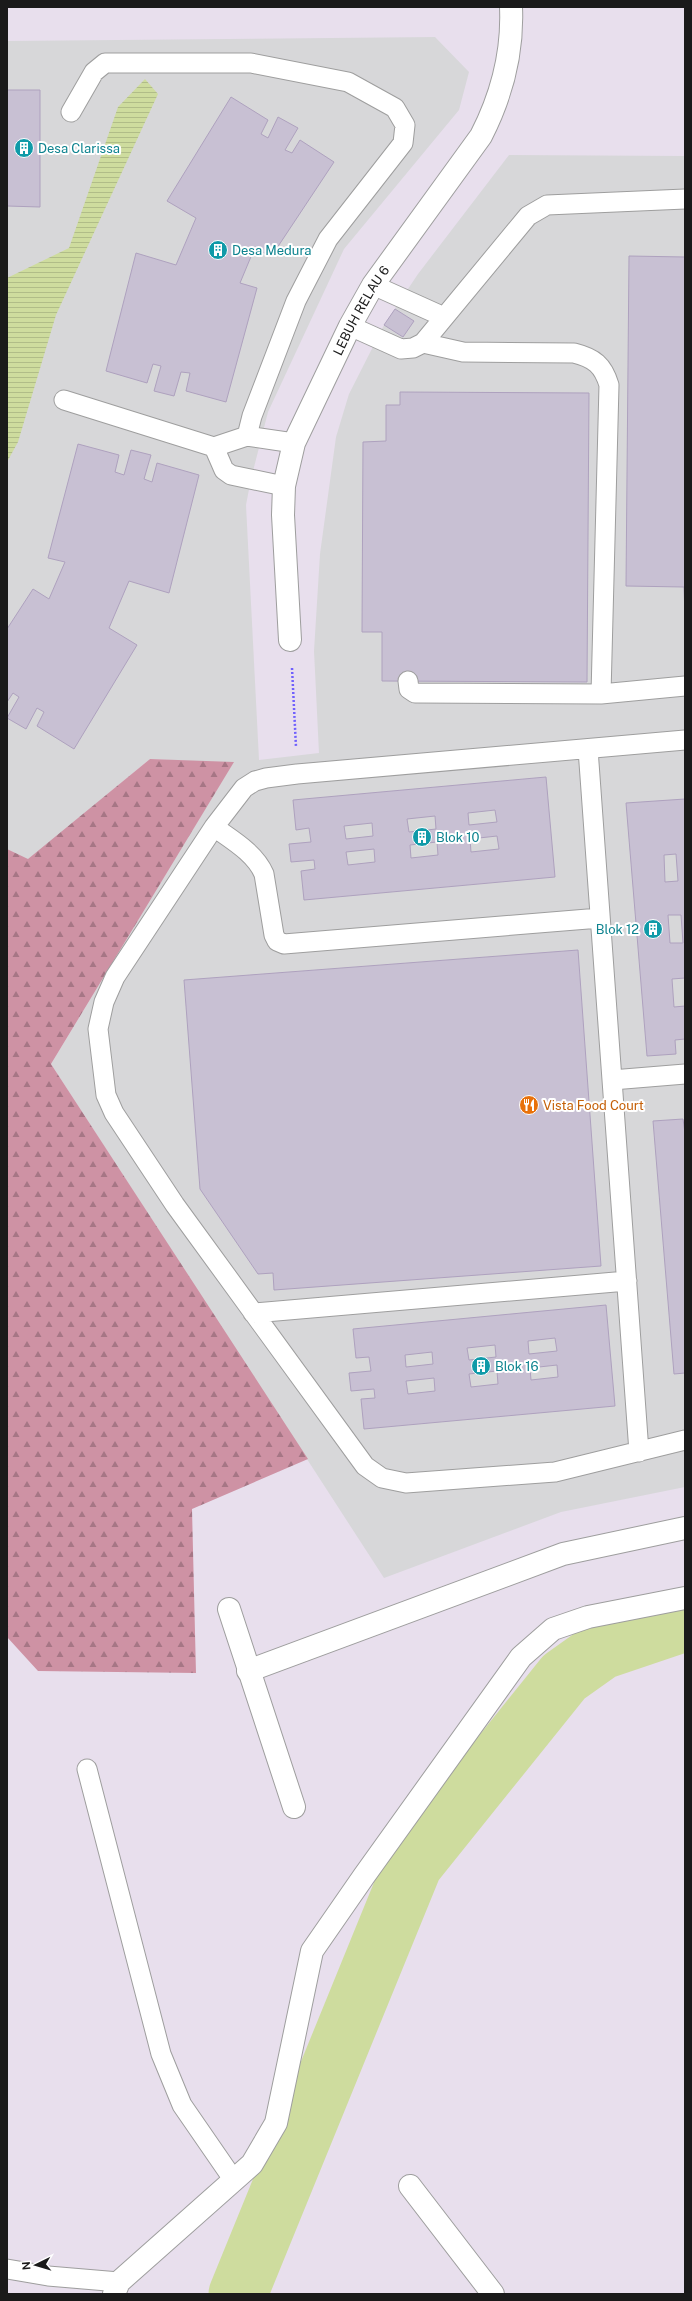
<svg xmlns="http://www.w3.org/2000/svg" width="692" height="2301" viewBox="0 0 692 2301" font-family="'Public Sans',sans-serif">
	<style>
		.residential { fill: #d7d7d9 }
		.forest { fill: url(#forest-firs) }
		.water { fill: url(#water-rules) }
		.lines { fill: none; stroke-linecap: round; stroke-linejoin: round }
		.river { stroke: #cedc9e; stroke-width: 59 }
		.building { fill: #c8c0d3; stroke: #aea1be; fill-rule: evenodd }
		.lane-casing { stroke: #9e9e9e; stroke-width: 21 }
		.street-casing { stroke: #9e9e9e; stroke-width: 24 }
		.path { stroke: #7060fd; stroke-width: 2.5; stroke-dasharray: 2 2; stroke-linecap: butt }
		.lane { stroke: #fff; stroke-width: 19 }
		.street { stroke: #fff; stroke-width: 22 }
		.labels { text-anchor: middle; stroke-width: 4; stroke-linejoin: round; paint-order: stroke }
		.culture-label { font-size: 13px; fill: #0d838f; stroke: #fff; text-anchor: start }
		.street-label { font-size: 13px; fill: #1a1a1a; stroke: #fff }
		.food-label { font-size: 13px; fill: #c56008; stroke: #fff; text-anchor: start }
	</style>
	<defs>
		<pattern id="forest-firs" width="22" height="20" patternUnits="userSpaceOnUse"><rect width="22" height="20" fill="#ce92a4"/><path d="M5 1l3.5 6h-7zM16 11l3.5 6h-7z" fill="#a67685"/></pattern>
		<pattern id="water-rules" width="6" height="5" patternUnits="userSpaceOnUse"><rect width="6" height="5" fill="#cedc9e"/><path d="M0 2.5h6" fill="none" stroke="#b0bc88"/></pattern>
	</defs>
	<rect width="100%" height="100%" fill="#e8dfed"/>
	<path class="residential" d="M 435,37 L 469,72 L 459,110 L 344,249 L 268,412 L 251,479 L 246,505 L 259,760 L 319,753 L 314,651 L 320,554 L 336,437 L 349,394 L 384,325 L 418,274 L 509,155 L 685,156 L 685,1487 L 561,1512 L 384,1578 L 51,1064 L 233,763 L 150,759 L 28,860 L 7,849 L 7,41 Z"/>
	<path class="forest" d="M 150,759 L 234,762 L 51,1064 L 308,1459 L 192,1509 L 196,1673 L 38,1671 L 7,1637 L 7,849 L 28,859 Z"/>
	<path class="water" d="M 145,79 L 158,94 L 56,315 L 18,442 L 7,462 L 7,278 L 69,248 L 118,107 Z"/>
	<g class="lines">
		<path class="river" d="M 238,2294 L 413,1865 L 564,1677 L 602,1650 L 685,1622"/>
	</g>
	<path class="building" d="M 7,90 L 40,90 L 40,207 L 7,206 Z
		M 231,97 L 268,120 L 261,134 L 268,138 L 278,117 L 298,128 L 285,150 L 292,153 L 300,140 L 334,162 L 271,257 L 255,247 L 240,283 L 257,288 L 226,402 L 186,391 L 190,373 L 181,372 L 174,396 L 154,391 L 161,366 L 153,364 L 147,383 L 106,371 L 136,253 L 176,265 L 196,218 L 167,201 Z
		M 629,256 L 685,257 L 685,616 L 684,587 L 626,586 Z
		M 395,309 L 414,321 L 403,337 L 384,325 Z
		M 400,392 L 589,393 L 587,682 L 382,681 L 382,632 L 362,632 L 363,442 L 386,441 L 386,405 L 400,405 Z
		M 78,444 L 119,455 L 115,472 L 124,475 L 131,450 L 151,455 L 144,479 L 152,482 L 157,463 L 199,475 L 169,593 L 129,581 L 109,628 L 137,645 L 74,749 L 37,726 L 44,712 L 37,708 L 26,729 L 7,718 L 19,697 L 13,693 L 7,702 L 7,629 L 33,589 L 49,599 L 65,562 L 48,558 Z
		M 546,777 L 555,877 L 304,900 L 301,871 L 315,869 L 314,860 L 291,862 L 289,844 L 311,842 L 309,828 L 296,830 L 293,800 ZM 495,810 L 497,822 L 469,825 L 468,813 ZM 435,816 L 436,829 L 409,832 L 407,819 ZM 372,823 L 373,836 L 346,839 L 344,826 ZM 497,836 L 499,849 L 471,852 L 470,839 ZM 437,842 L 438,855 L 411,858 L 410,845 ZM 374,849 L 375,862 L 348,865 L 346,852 Z
		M 685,799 L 685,984 L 685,978 L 672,979 L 674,1007 L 685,1006 L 685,1047 L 685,1039 L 675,1040 L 676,1054 L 647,1056 L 626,803 ZM 676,854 L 678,881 L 665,882 L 664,855 ZM 668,915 L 681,915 L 683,943 L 670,943 Z
		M 578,950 L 601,1266 L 274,1290 L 273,1273 L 258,1274 L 200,1189 L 184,980 Z
		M 683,1119 L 685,1133 L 685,1373 L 674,1374 L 653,1121 Z
		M 606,1305 L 615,1406 L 364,1429 L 361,1399 L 375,1398 L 374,1389 L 351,1391 L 349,1373 L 371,1371 L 369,1357 L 356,1358 L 353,1329 ZM 555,1338 L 557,1351 L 529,1354 L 528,1341 ZM 495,1345 L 496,1357 L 469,1360 L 467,1348 ZM 432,1352 L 433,1364 L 406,1367 L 405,1355 ZM 557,1365 L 558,1377 L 531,1380 L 530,1368 ZM 497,1371 L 498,1384 L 471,1387 L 469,1374 ZM 434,1378 L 435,1391 L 408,1394 L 406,1381 Z"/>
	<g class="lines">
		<defs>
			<path id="lane" d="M 373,285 L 444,317
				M 350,326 L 401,349 L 413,348 L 423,343 L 528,216 L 547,205 L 685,199
				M 423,343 L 463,352 L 574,353 C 594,358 603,365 609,385 L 601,694
				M 64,400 L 214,447 L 247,436 L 252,416 L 296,301 L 328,239 L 403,143 L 405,125 L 395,108 L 348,82 L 251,63 L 105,63 L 94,72 L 71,112
				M 247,436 L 294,443
				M 214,447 L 224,470 L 231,475 L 284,486
				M 408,681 L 409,689 L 415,693 L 601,694 L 685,686
				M 685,740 L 297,774 L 266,778 L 255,781 L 244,788 L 214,827 L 115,977 L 104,1002 L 98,1029 L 106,1095 L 114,1113 L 175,1205 L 365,1466 L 382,1478 L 406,1483 L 555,1472 L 685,1440
				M 588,749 L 639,1452
				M 214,827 C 232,840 255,853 264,874 L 274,935 L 277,941 L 284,944 L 600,918
				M 612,1080 L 685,1074
				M 253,1313 L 627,1281
				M 87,1769 L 161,2054 L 182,2105 L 233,2179
				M 7,2269 L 48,2276 L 119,2282"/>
			<g id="street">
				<path id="s1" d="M 290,640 L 283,515 L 284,486 L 294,443 L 350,326 L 373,285 L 481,136 C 501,97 513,52 511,7"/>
				<path d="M 229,1609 L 294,1807"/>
				<path d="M 248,1671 L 563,1554 L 685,1528"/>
				<path d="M 410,2186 L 493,2294"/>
				<path d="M 114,2294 L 119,2282 L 252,2164 L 276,2123 L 312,1951 L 364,1876 L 521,1657 L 553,1629 L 588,1617 L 685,1598"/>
			</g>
		</defs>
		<use href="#lane" class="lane-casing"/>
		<use href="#street" class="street-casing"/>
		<path class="path" d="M 292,668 L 296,747"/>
		<use href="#lane" class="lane"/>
		<use href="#street" class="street"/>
	</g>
	<defs>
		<symbol id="building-disc" viewBox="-11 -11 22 22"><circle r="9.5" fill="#0f9aa8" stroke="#fff"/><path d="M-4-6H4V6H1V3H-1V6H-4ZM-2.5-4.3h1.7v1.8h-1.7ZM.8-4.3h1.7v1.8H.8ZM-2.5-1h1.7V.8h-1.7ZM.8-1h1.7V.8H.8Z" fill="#fff"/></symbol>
		<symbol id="restaurant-disc" viewBox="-11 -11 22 22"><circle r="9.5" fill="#e8710a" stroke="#fff"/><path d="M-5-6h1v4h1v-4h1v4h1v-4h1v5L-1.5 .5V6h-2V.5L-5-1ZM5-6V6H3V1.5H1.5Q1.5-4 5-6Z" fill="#fff"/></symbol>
	</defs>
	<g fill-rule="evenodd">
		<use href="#building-disc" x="13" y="137" width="22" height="22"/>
		<use href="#building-disc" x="207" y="239" width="22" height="22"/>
		<use href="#building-disc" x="411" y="826" width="22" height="22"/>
		<use href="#building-disc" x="642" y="918" width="22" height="22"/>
		<use href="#restaurant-disc" x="518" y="1094" width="22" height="22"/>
		<use href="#building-disc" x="470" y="1355" width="22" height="22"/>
	</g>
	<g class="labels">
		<g class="culture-label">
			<text x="38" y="153">Desa Clarissa</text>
			<text x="232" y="255">Desa Medura</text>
			<text x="436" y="842">Blok 10</text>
			<text x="639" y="934" text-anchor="end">Blok 12</text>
			<text x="495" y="1371">Blok 16</text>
		</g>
		<g class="street-label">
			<text dy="5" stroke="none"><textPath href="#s1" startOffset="347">LEBUH RELAU 6</textPath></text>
		</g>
		<g class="food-label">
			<text x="543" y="1110">Vista Food Court</text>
		</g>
	</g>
	<rect width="692" height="2301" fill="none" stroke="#1a1a1a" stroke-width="16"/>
	<g transform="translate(36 2265) rotate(265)" stroke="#ffffff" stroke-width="3" paint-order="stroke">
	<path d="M0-3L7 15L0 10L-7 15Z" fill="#1a1a1a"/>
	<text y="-6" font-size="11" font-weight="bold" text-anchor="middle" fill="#1a1a1a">N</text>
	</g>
</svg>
